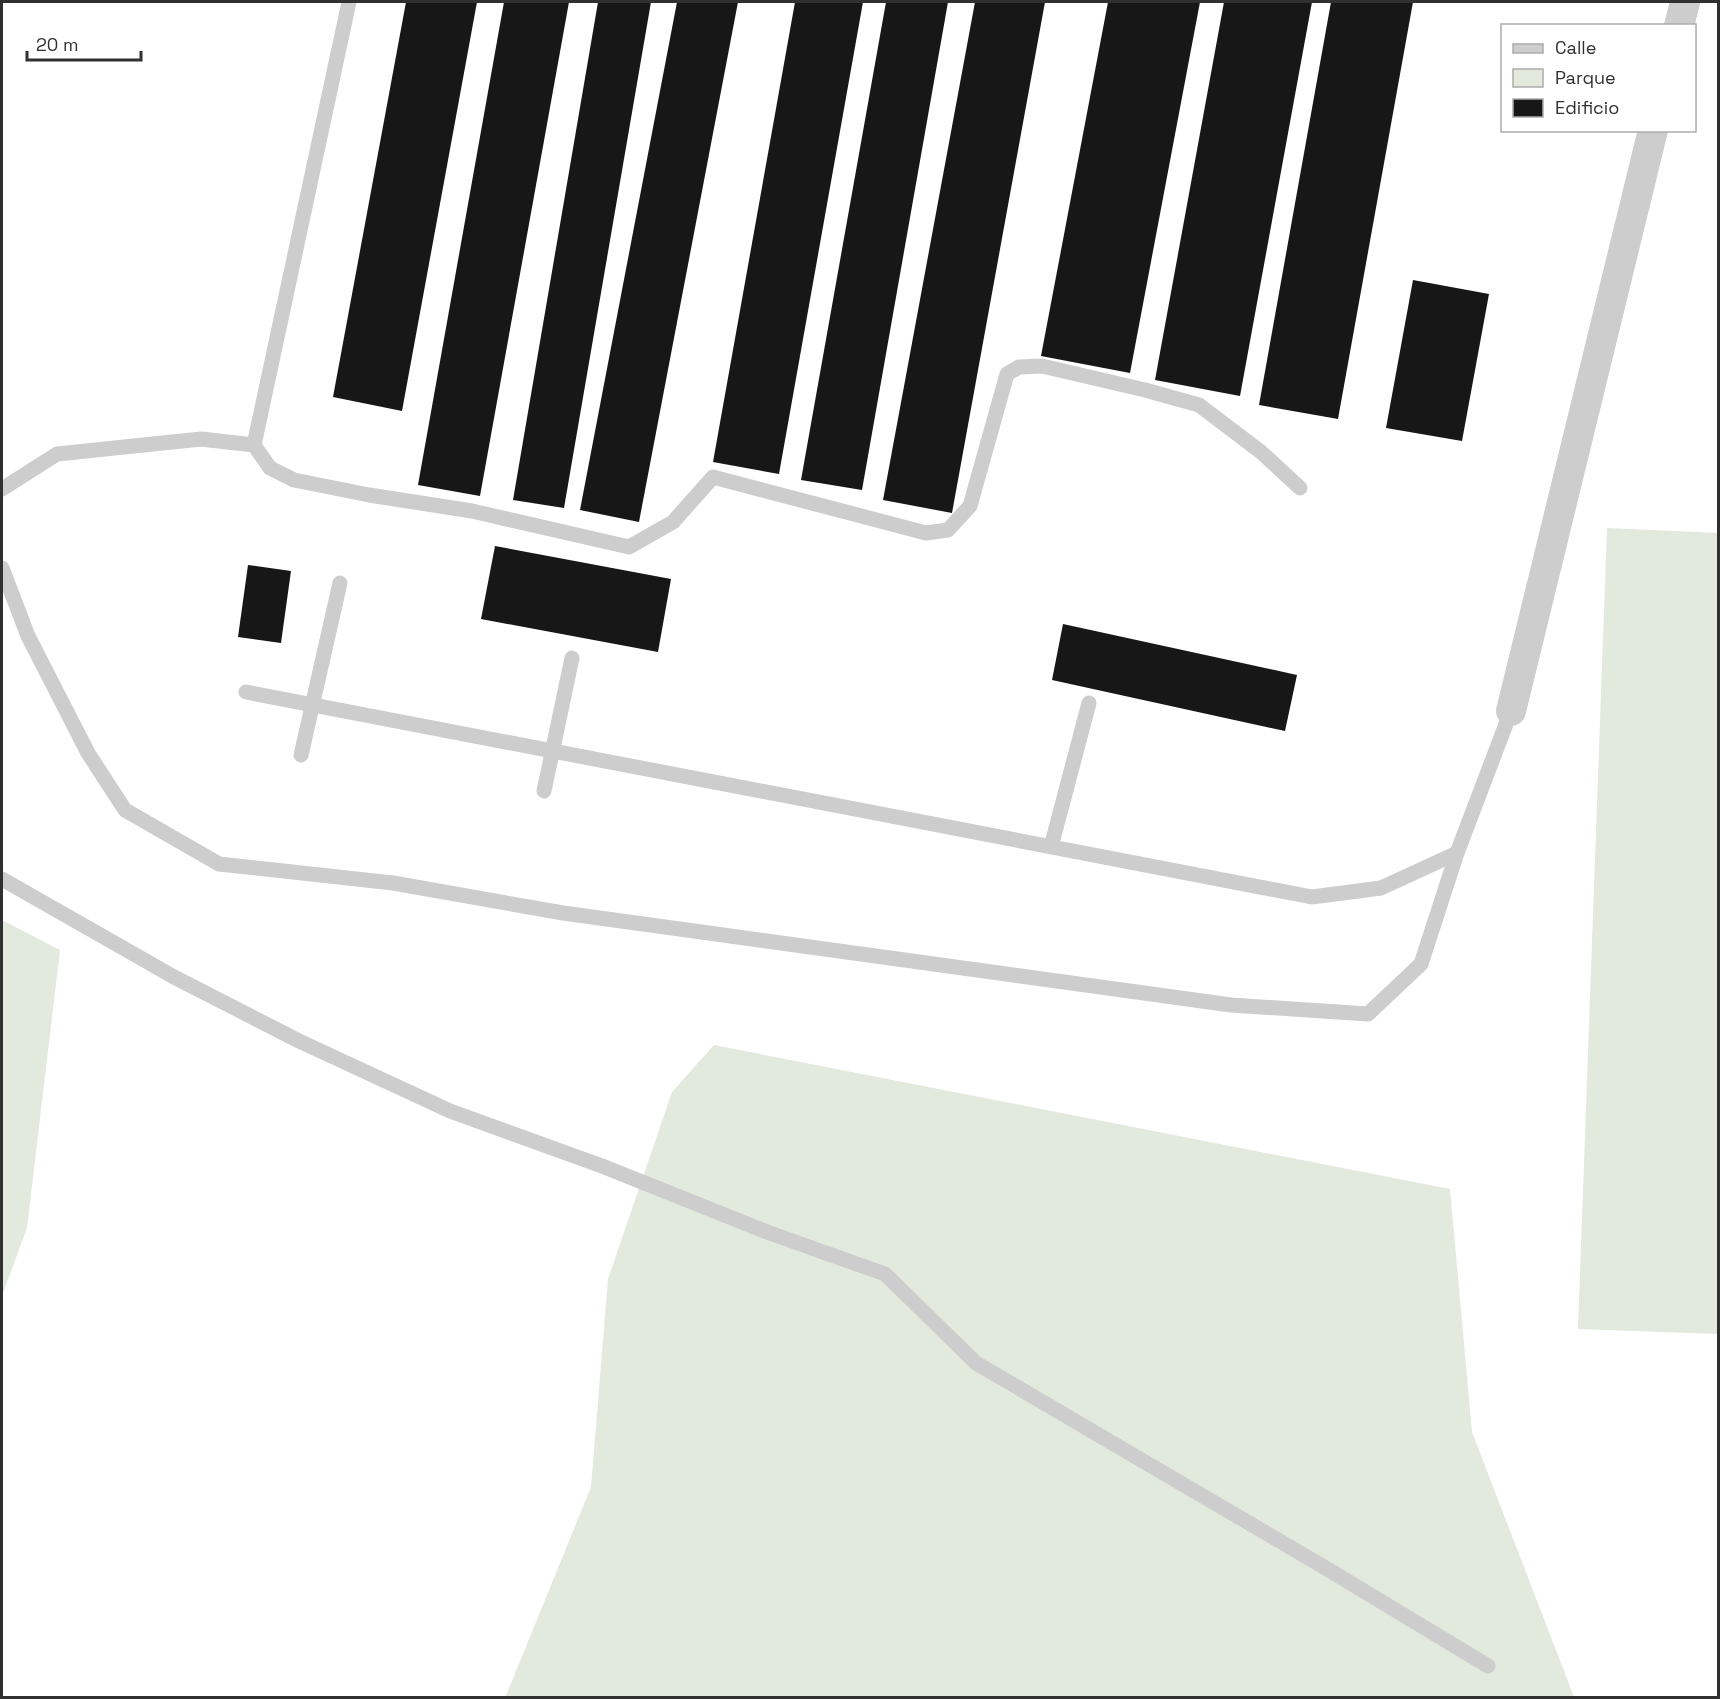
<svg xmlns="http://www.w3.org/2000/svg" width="1720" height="1699" viewBox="0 0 1720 1699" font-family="'Space Grotesk',sans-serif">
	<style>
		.green { fill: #e2e9dd }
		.building { fill: #171717 }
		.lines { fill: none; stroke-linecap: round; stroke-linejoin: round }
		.lane { stroke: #cdcdcd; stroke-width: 15 }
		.street { stroke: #cdcdcd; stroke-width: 30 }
	</style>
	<rect width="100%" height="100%" fill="#fff"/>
	<path class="green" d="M 1607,528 L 1718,533 L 1718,1334 L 1578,1329 Z
		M 2,920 L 60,950 L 27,1228 L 2,1296 Z
		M 714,1045 L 1450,1189 L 1472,1432 L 1574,1697 L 505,1698 L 591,1487 L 608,1279 L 672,1092 Z"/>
	<path class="building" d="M 406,2 L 477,2 L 402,411 L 333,397 Z
		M 504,2 L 569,2 L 480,496 L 418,485 Z
		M 598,2 L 651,2 L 564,508 L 513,500 Z
		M 677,2 L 738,2 L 639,522 L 580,510 Z
		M 795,2 L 863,2 L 779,474 L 713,462 Z
		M 886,2 L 948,2 L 862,490 L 801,480 Z
		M 975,2 L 1045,2 L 952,513 L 883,500 Z
		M 1108,2 L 1200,2 L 1130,373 L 1041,356 Z
		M 1224,2 L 1312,2 L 1240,396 L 1155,380 Z
		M 1331,2 L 1413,2 L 1338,419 L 1259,405 Z
		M 1413,280 L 1489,294 L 1462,441 L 1386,428 Z
		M 495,546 L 671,579 L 658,652 L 481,619 Z
		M 248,565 L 291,571 L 281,643 L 238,637 Z
		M 1063,624 L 1297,675 L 1285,731 L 1052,680 Z"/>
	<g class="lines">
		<path class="lane" d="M 254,445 L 270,468 L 294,480 L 369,495 L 472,511 L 629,547 L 673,522 L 713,477 L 926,533 L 948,530 L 970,506 L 1007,374 L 1019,367 L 1042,366 L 1145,390 L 1199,405 L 1261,452 L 1300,488
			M 2,489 L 57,454 L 201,439 L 254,445 L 349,2
			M 2,568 L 28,636 L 88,753 L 125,810 L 219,864 L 393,883 L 563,913 L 1231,1005 L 1368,1014 L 1421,964 L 1457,853
			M 246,692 L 1312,897 L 1381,888 L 1457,853 L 1511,711
			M 301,755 L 340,583
			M 544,791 L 572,658
			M 1051,847 L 1089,703
			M 2,879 L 174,977 L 299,1041 L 450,1111 L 602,1166 L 767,1232 L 885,1274 L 976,1363 L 1329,1570 L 1488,1666"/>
		<path class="street" d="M 1679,26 L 1685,2
			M 1511,711 L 1653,130"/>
	</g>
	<rect width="1720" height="1699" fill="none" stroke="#303030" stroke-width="6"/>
	<rect x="1501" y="24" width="195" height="108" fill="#ffffff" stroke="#acacac" stroke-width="1.5"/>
	<rect x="1513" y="44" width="30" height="9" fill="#cdcdcd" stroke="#acacac" stroke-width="1.5"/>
	<text x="1555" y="54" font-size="18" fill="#303030">Calle</text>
	<rect x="1513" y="69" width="30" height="18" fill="#e2e9dd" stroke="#acacac" stroke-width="1.5"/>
	<text x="1555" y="84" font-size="18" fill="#303030">Parque</text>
	<rect x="1513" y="99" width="30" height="18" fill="#171717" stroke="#acacac" stroke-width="1.5"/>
	<text x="1555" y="114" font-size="18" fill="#303030">Edificio</text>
	<path d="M27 51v9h114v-9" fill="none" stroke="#303030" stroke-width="3"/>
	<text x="36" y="51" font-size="18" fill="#303030" stroke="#ffffff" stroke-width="4.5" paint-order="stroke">20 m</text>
</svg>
